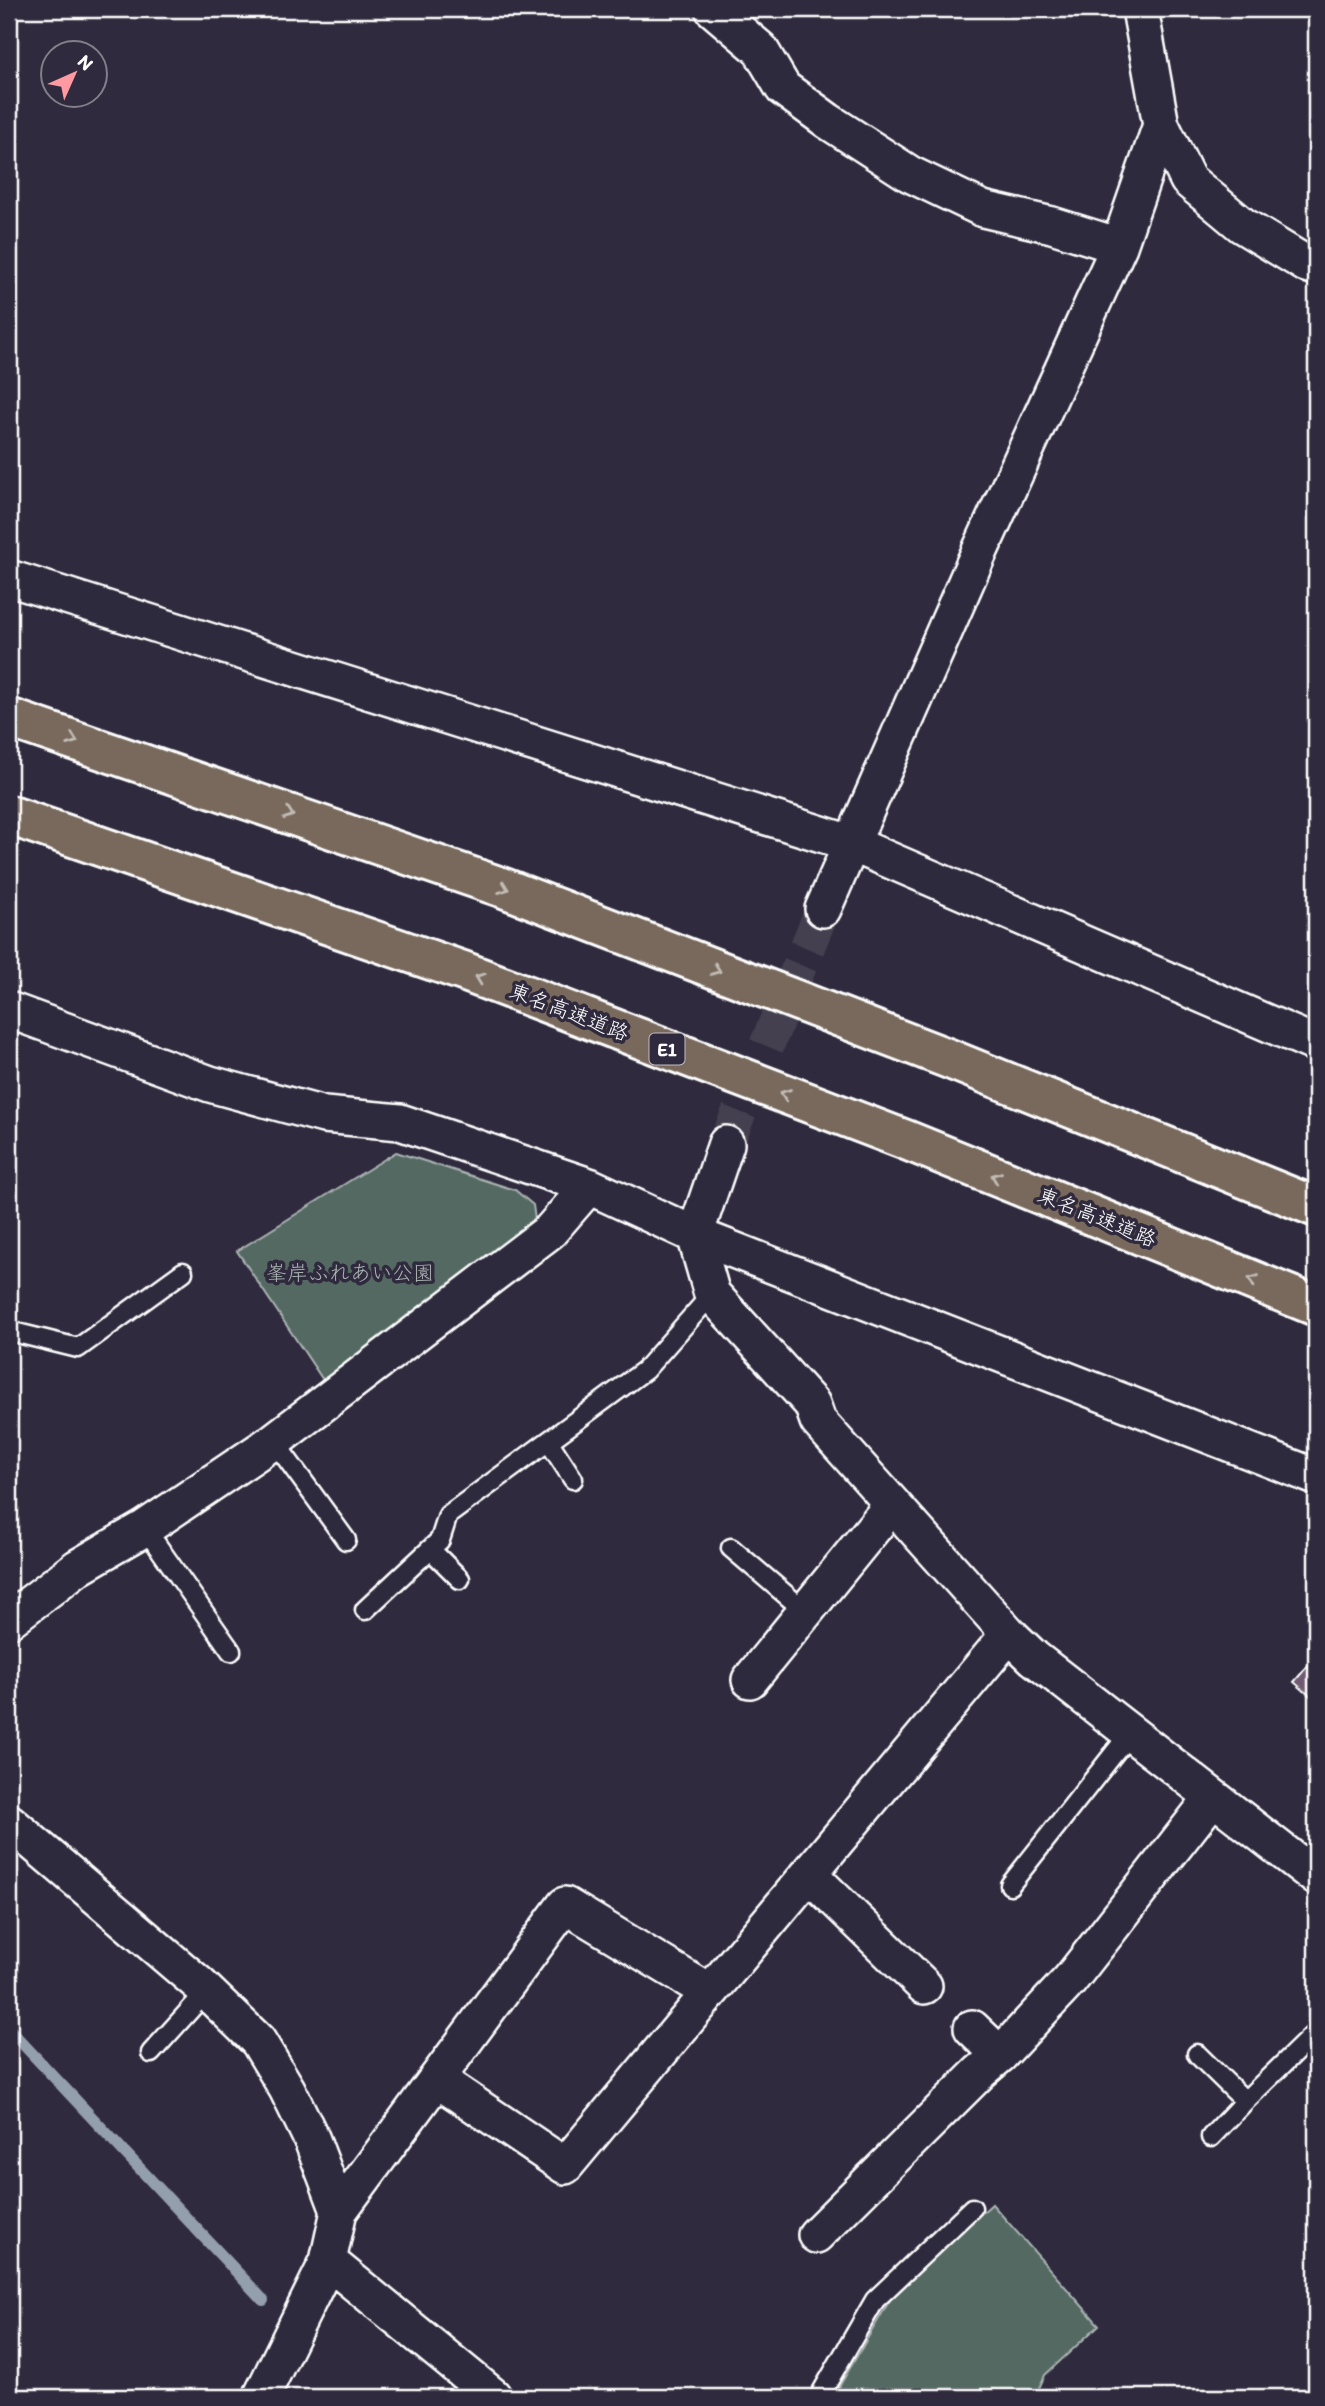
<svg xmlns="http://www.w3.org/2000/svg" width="1325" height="2406" viewBox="0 0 1325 2406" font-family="Itim,'Klee One',sans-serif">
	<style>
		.green { fill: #546964; stroke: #aab4b2; stroke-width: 2 }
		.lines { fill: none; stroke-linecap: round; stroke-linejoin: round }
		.stream { stroke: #949fae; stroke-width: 12 }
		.building { fill: #6f5a72; stroke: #fff; stroke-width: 2 }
		.minor-tunnel { stroke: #443f50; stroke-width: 35; stroke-dasharray: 35 18; stroke-linecap: butt }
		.service-casing { stroke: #fff; stroke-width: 23 }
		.minor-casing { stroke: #fff; stroke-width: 40 }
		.motorway-casing { stroke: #fff; stroke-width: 44 }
		.service { stroke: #2f2a3d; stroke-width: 18 }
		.minor { stroke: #2f2a3d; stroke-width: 35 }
		.motorway { stroke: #78695c; stroke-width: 38 }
		.oneway { stroke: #c2bcb6 }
		.labels { text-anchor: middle; stroke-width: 7; stroke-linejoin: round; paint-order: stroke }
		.shield { fill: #2f2a3d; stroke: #c1bfc5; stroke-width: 2 }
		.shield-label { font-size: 19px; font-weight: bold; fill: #fff }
		.street-label { font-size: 21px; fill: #fff; stroke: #2f2a3d }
		.park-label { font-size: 21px; fill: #aab4b2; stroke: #2f2a3d }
	</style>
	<rect width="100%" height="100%" fill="#2f2a3d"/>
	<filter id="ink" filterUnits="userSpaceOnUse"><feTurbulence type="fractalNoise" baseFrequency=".0143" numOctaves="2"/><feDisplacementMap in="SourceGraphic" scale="14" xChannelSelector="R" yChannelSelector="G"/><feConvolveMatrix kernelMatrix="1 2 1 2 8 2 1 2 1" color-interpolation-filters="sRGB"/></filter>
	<g filter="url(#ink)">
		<path class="green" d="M 396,1152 L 515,1190 L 533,1205 L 536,1227 L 327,1386 L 237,1251 Z
			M 992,2204 L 1099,2325 L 1045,2375 L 1035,2397 L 833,2397 L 894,2293 Z"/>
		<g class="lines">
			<path class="stream" d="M 9,2029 L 263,2300"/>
		</g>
		<path class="building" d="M 1316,1656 L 1316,1701 L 1294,1682 Z"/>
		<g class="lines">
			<path class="minor-tunnel" d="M 726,1144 L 823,909"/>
			<defs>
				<path id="service" d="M 9,1331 L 78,1348 L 183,1272
					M 274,1441 L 346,1540
					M 549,1442 L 573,1479
					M 145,1528 L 231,1651
					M 731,1548 L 805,1611
					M 430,1549 L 460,1579
					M 365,1610 L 440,1540 L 448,1515 L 645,1370 L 712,1294
					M 1010,1885 L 1131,1732
					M 151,2053 L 207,1991
					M 1197,2054 L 1245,2101
					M 1211,2137 L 1245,2101 L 1316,2032
					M 819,2397 L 875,2300 L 972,2208"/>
				<path id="minor" d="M 713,9 L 760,49 L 783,88 L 828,121 L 910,174 L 983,209 L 1052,225 L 1119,246
					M 1140,9 L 1161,125 L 1188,180 L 1242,225 L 1306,264 L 1316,267
					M 9,578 L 850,843 L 1316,1044
					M 823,909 L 973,566 L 1119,246 L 1161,125
					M 9,1010 L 210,1084 L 324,1115 L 400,1122 L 589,1186 L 695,1235 L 1316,1477
					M 726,1144 L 695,1235 L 712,1294 L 812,1404 L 818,1421 L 1009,1634 L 1034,1658 L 1316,1877
					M 9,1620 L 78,1567 L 145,1528 L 274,1441 L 550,1231 L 589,1186
					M 750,1680 L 892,1505
					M 9,1822 L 199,1984 L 258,2041 L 287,2089 L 312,2140 L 339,2211 L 328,2261 L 261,2397
					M 809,1874 L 924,1986
					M 972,2028 L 1000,2055
					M 438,2080 L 565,2166 L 1009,1634
					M 339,2211 L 565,1905 L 709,1992
					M 816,2235 L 980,2072 L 1000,2055 L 1070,1980 L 1213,1797
					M 328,2261 L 493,2396"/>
				<path id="motorway" d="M 9,718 L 504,888 L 947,1058 L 1316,1207
					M 9,815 L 463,971 L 906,1140 L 1316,1306"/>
			</defs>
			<use href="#service" class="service-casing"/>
			<use href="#minor" class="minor-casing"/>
			<use href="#motorway" class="motorway-casing"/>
			<use href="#service" class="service"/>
			<use href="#minor" class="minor"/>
			<use href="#motorway" class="motorway"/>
		</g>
		<defs><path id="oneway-chevron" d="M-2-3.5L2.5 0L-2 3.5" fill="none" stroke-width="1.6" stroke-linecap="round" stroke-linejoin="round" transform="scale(1.75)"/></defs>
		<g class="oneway">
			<use href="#oneway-chevron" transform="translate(73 740) rotate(19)"/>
			<use href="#oneway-chevron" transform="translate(289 814) rotate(19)"/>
			<use href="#oneway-chevron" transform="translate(504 888) rotate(20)"/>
			<use href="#oneway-chevron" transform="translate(716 970) rotate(21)"/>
			<use href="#oneway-chevron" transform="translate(480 978) rotate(-159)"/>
			<use href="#oneway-chevron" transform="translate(785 1094) rotate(-159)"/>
			<use href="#oneway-chevron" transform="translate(996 1177) rotate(-158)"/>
			<use href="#oneway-chevron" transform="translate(1253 1280) rotate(-158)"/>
		</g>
	</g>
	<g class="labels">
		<rect class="shield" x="649.5" y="1033.5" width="35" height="31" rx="5"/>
		<g class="shield-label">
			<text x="667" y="1056">E1</text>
		</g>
		<g class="street-label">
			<text transform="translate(569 1012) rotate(21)" y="7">東名高速道路</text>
			<text transform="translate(1097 1217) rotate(22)" y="7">東名高速道路</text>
		</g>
		<g class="park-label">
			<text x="350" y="1280">峯岸ふれあい公園</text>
		</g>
	</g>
	<rect width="1325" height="2406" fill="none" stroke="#2f2a3d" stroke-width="35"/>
	<rect x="18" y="18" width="1290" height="2371" fill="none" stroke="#fff" stroke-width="2.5" filter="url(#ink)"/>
	<g transform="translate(74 74) rotate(45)"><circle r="33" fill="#2f2a3d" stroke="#827f8b" stroke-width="2"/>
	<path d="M0-5L12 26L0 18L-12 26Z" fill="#ff9aa2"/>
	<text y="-10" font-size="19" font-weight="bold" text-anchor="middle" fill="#ffffff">N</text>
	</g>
</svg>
